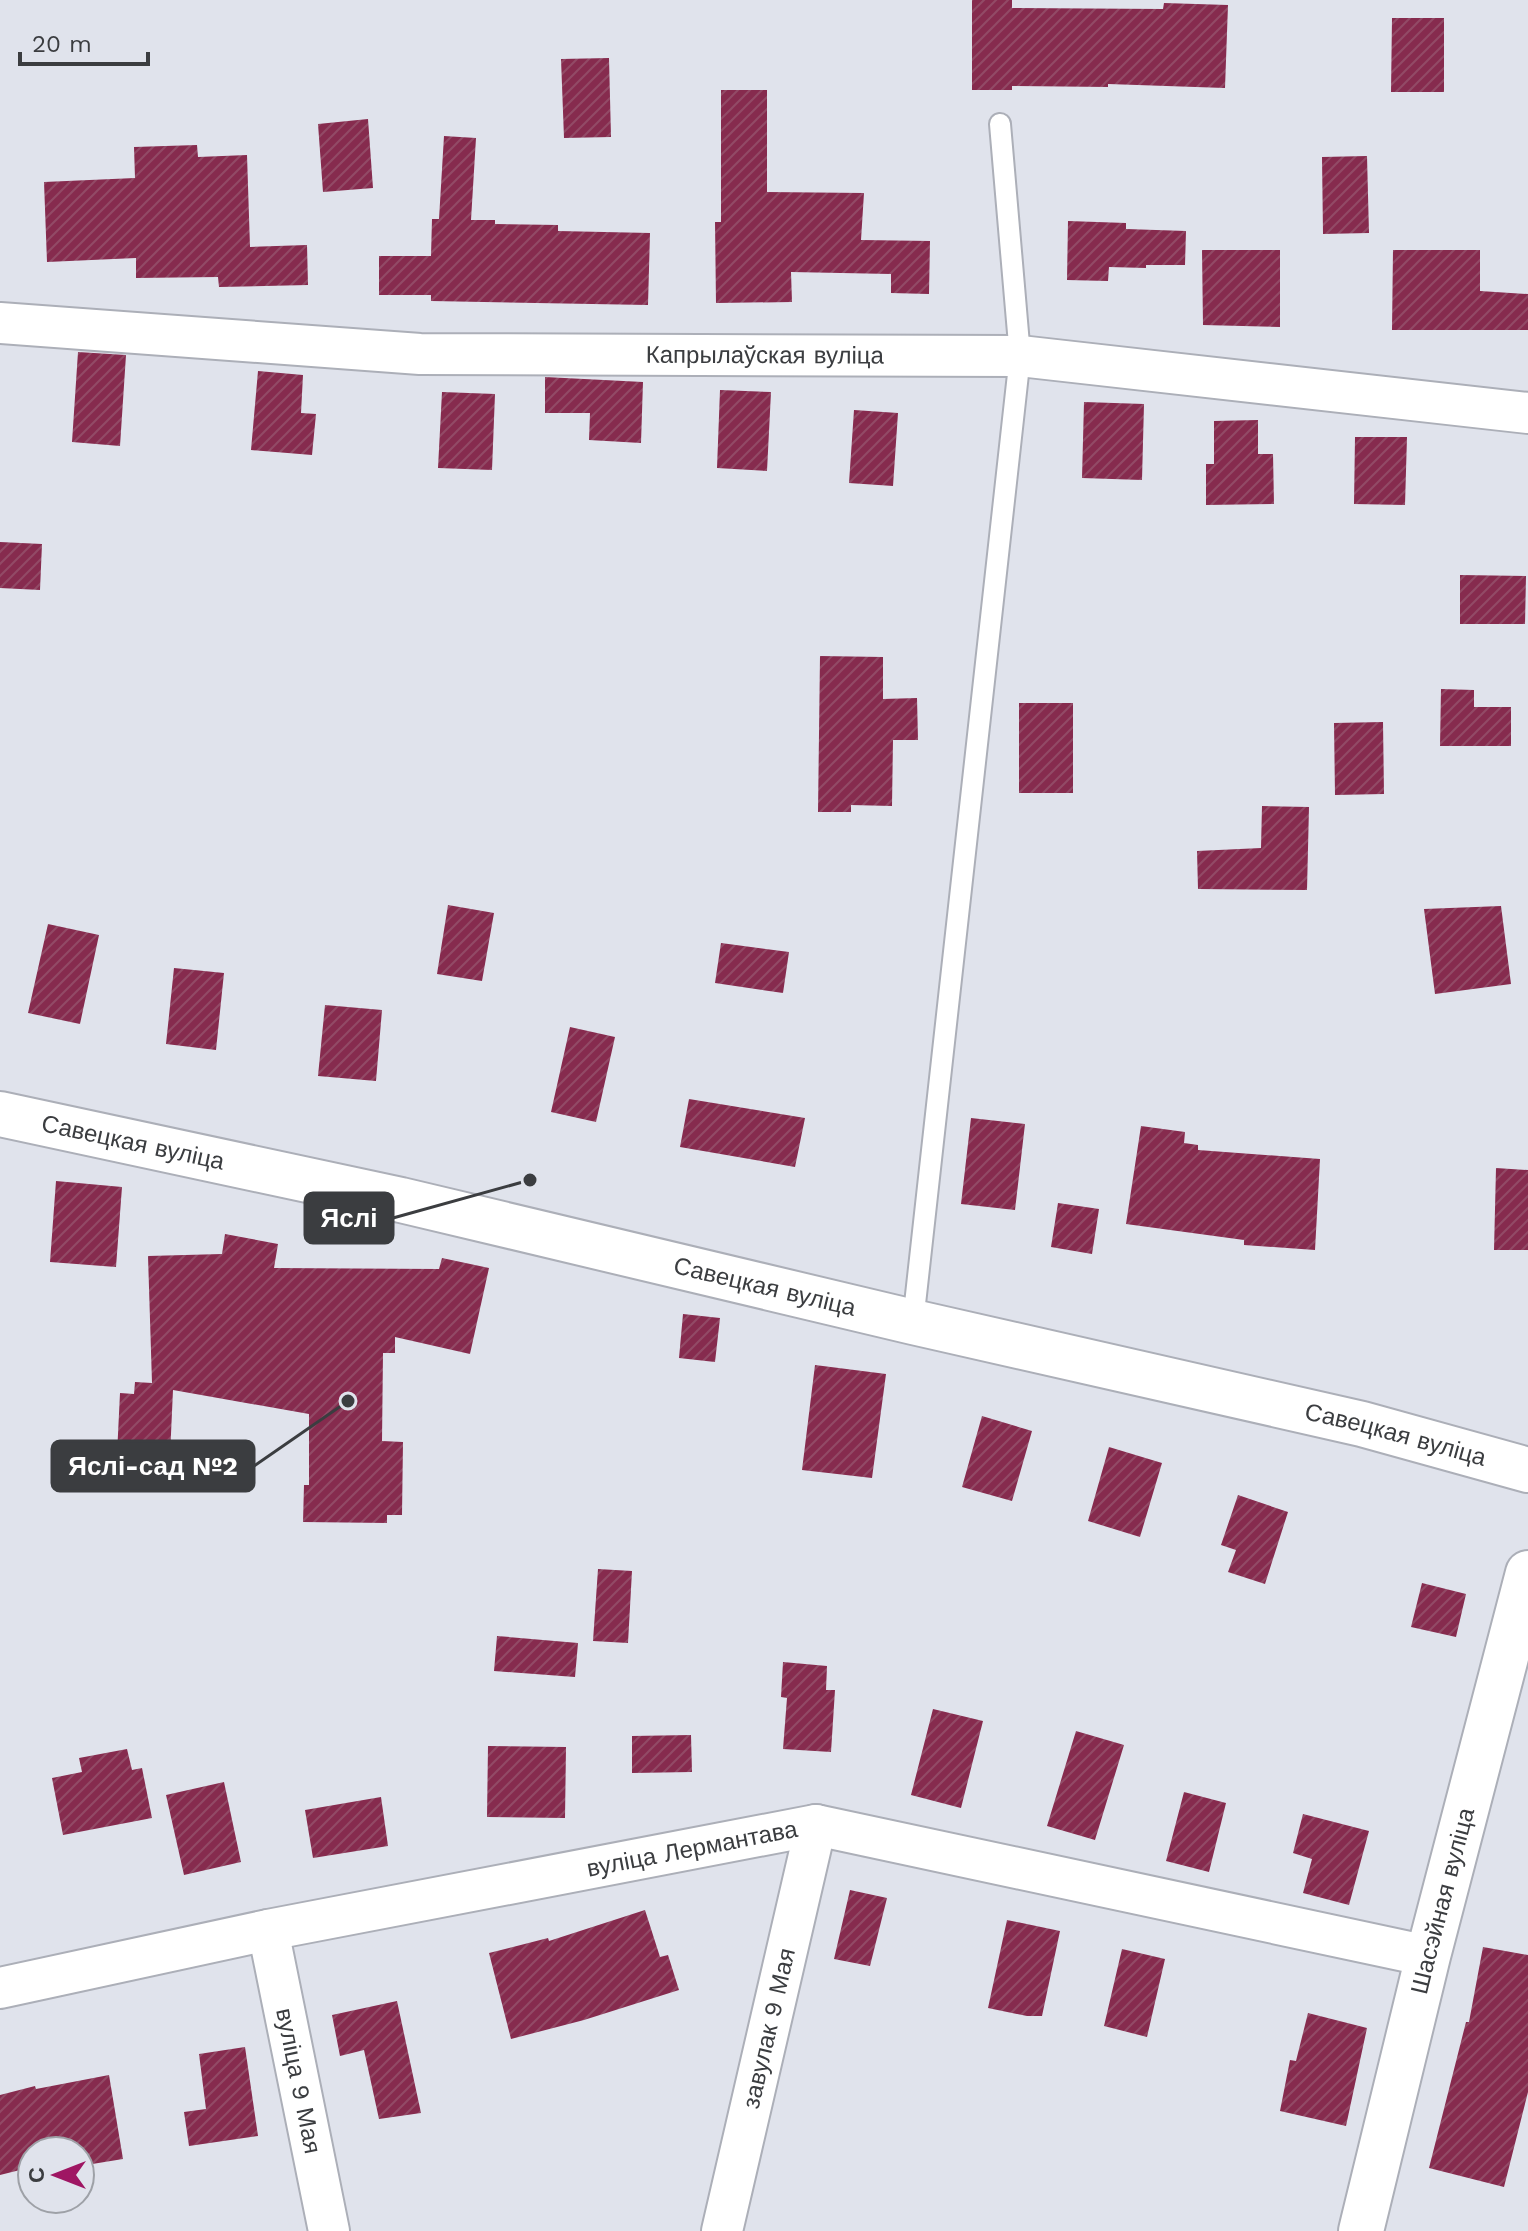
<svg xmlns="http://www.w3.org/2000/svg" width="1528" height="2231" viewBox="0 0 1528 2231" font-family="'Work Sans',sans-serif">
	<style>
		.building { fill: url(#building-hatch) }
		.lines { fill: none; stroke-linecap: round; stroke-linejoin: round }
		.service-casing { stroke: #acafb8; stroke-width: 24 }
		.minor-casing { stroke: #acafb8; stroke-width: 44 }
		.secondary-casing { stroke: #acafb8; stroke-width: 48 }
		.service { stroke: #fff; stroke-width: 20 }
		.minor { stroke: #fff; stroke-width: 40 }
		.secondary { stroke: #fff; stroke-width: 44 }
		.labels { text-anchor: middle; stroke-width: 8; stroke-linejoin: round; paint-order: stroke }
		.street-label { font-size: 24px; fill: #3b3d40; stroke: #e0e3ec }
		.leader { fill: none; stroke: #3b3d40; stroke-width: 3 }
		.callout-dot { fill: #3b3d40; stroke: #e0e3ec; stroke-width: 3 }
		.callout { fill: #3b3d40; stroke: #3b3d40; stroke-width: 3 }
		.callout-label { font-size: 26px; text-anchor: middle; font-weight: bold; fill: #fff }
	</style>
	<defs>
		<pattern id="building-hatch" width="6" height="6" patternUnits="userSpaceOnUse" patternTransform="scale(2)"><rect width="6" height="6" fill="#862b4e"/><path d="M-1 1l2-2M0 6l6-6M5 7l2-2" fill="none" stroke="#924a66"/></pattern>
	</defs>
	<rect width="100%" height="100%" fill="#e0e3ec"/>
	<path class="building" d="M 972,0 L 1012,0 L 1012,8 L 1163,9 L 1164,3 L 1228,5 L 1225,88 L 1108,84 L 1108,87 L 1012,86 L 1012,90 L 972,90 Z
		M 1392,18 L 1444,18 L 1444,92 L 1391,92 Z
		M 609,58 L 611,137 L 564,138 L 561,59 Z
		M 721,90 L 767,90 L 767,192 L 864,193 L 861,240 L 930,241 L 929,294 L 891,293 L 891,274 L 791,272 L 792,302 L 716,303 L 715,222 L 721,222 Z
		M 368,119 L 373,188 L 323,192 L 318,124 Z
		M 444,136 L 476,138 L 471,220 L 495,220 L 495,224 L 558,225 L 558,231 L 650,233 L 648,305 L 431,301 L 431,295 L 379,295 L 379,256 L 431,256 L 432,219 L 439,219 Z
		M 197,145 L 198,157 L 247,155 L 250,247 L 307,245 L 308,285 L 219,287 L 218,277 L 136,278 L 136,258 L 47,262 L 44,182 L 135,178 L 134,147 Z
		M 1367,156 L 1369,233 L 1323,234 L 1322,157 Z
		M 1068,221 L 1126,223 L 1126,229 L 1186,231 L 1185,265 L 1146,265 L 1146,268 L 1109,267 L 1108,281 L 1067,280 Z
		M 1202,250 L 1280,250 L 1280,327 L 1203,325 Z
		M 1393,250 L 1480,250 L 1480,291 L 1528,294 L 1528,330 L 1392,330 Z
		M 78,352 L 126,355 L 120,446 L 72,442 Z
		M 258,371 L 303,375 L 301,413 L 316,414 L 312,455 L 251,450 Z
		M 545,377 L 643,382 L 641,443 L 589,440 L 590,413 L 545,413 Z
		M 720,390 L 771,392 L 767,471 L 717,468 Z
		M 442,392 L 495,394 L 492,470 L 438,468 Z
		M 1084,402 L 1144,404 L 1142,480 L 1082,478 Z
		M 854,410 L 898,413 L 893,486 L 849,483 Z
		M 1258,420 L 1258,454 L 1273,454 L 1274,504 L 1206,505 L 1206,464 L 1214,464 L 1214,421 Z
		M 1355,437 L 1407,437 L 1405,505 L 1354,504 Z
		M 0,542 L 42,544 L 40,590 L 0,588 Z
		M 1460,575 L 1526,576 L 1525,624 L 1460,624 Z
		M 820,656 L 883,657 L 883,699 L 917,698 L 918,740 L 893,740 L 892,806 L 851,805 L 851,812 L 818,812 Z
		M 1441,689 L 1474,690 L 1474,707 L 1511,707 L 1511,746 L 1440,746 Z
		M 1019,703 L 1073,703 L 1073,793 L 1019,793 Z
		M 1383,722 L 1384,794 L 1335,795 L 1334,723 Z
		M 1262,806 L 1309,807 L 1307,890 L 1198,889 L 1197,851 L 1261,848 Z
		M 448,905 L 494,913 L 482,981 L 437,974 Z
		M 1501,906 L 1511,984 L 1435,994 L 1424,909 Z
		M 48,924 L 99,935 L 80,1024 L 28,1013 Z
		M 721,943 L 789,952 L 783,993 L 715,983 Z
		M 174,968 L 224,973 L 216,1050 L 166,1044 Z
		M 325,1005 L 382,1010 L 376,1081 L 318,1076 Z
		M 570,1027 L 615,1037 L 596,1122 L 551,1112 Z
		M 689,1099 L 805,1118 L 795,1167 L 680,1147 Z
		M 971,1118 L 1025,1124 L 1015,1210 L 961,1204 Z
		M 1141,1126 L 1185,1132 L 1184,1143 L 1198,1145 L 1198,1150 L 1320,1159 L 1315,1250 L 1244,1245 L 1244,1240 L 1126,1224 Z
		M 1496,1168 L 1528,1170 L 1528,1250 L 1494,1250 Z
		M 56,1181 L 122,1187 L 116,1267 L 50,1262 Z
		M 1058,1203 L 1099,1209 L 1092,1254 L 1051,1247 Z
		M 225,1234 L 278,1244 L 274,1268 L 439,1269 L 442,1258 L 489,1268 L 470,1354 L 395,1337 L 395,1353 L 383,1353 L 382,1441 L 403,1442 L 402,1515 L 387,1515 L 387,1523 L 303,1522 L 304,1485 L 309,1485 L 309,1414 L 173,1390 L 169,1478 L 116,1475 L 120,1393 L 134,1394 L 135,1382 L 152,1383 L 148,1256 L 222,1254 Z
		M 683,1314 L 720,1318 L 715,1362 L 679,1358 Z
		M 815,1365 L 886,1374 L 872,1478 L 802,1470 Z
		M 982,1416 L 1032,1431 L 1012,1501 L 962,1487 Z
		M 1109,1447 L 1162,1463 L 1140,1537 L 1088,1521 Z
		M 1238,1495 L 1288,1512 L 1265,1584 L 1228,1572 L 1236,1550 L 1221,1545 Z
		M 598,1569 L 632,1571 L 628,1643 L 593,1641 Z
		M 1422,1583 L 1466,1594 L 1456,1637 L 1411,1627 Z
		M 497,1636 L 578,1643 L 575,1677 L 494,1671 Z
		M 783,1662 L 827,1666 L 826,1690 L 835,1690 L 831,1752 L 783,1749 L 787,1698 L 781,1697 Z
		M 933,1709 L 983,1721 L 961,1808 L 911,1795 Z
		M 1076,1731 L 1124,1745 L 1095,1840 L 1047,1826 Z
		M 691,1735 L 692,1772 L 632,1773 L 632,1736 Z
		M 488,1746 L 566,1747 L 565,1818 L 487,1817 Z
		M 127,1749 L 132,1770 L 142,1768 L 152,1818 L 63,1835 L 52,1778 L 82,1772 L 79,1758 Z
		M 224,1782 L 241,1862 L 184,1875 L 166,1795 Z
		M 1184,1792 L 1226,1803 L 1209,1872 L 1166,1861 Z
		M 381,1797 L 388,1846 L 313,1858 L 305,1810 Z
		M 1303,1814 L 1369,1831 L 1349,1905 L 1303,1893 L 1312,1859 L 1293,1853 Z
		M 850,1890 L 887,1898 L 870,1966 L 834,1959 Z
		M 645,1910 L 660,1957 L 668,1955 L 679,1990 L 584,2020 L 511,2039 L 489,1953 L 548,1938 L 549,1941 Z
		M 1007,1920 L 1060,1931 L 1042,2016 L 1027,2016 L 988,2008 Z
		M 1483,1947 L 1528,1955 L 1528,2092 L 1504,2187 L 1429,2168 L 1466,2022 L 1469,2022 Z
		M 1122,1949 L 1165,1959 L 1147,2037 L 1104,2026 Z
		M 397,2001 L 421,2113 L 379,2119 L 364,2050 L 340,2056 L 332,2015 Z
		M 1308,2013 L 1367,2028 L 1346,2126 L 1280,2111 L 1290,2060 L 1296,2061 Z
		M 245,2047 L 258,2136 L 189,2146 L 184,2112 L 206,2109 L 199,2054 Z
		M 109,2075 L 123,2159 L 80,2166 L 80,2151 L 32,2151 L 32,2167 L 0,2175 L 0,2095 L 35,2086 L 36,2089 Z"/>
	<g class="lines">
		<defs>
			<path id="service" d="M 913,1322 L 1020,356 L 1000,124"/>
			<g id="minor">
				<path id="s1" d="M 0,323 L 420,354 L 1020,356 L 1528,413"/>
				<path id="s2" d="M 268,1930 L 329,2231"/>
				<path id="s3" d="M 0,1988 L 268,1930 L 816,1825 L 1428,1956"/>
				<path id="s4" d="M 722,2231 L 816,1825"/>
			</g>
			<g id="secondary">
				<path id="s5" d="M 0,1114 L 401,1200 L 913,1322 L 1362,1424 L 1528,1470"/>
				<path id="s6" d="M 1361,2231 L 1428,1956 L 1528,1573"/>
			</g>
		</defs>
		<use href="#service" class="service-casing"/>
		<use href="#minor" class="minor-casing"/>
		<use href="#secondary" class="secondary-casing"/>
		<use href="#service" class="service"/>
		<use href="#minor" class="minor"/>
		<use href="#secondary" class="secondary"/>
	</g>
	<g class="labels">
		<g class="street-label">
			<text dy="8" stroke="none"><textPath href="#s1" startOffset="766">Капрылаўская вуліца</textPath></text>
			<text dy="8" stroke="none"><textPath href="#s5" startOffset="136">Савецкая вуліца</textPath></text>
			<text dy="8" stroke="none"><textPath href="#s5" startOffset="784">Савецкая вуліца</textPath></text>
			<text dy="8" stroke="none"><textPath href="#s5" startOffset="1432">Савецкая вуліца</textPath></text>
			<text dy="8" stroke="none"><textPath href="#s3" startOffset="706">вуліца Лермантава</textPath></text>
			<text dy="8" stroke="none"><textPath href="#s6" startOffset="340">Шасэйная вуліца</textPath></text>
			<text dy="8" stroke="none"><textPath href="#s4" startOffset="208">завулак 9 Мая</textPath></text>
			<text dy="8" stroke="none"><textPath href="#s2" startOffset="154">вуліца 9 Мая</textPath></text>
		</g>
	</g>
	<path class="leader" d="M530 1180L393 1218M348 1401L254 1466"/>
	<g class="callout-dot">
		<circle cx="530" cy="1180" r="8"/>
		<circle cx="348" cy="1401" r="8"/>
	</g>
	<g class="callout">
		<rect x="305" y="1193" width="88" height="50" rx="8"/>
		<rect x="52" y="1441" width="202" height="50" rx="8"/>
	</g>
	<g class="callout-label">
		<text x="349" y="1227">Яслі</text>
		<text x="153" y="1475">Яслі-сад №2</text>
	</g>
	<g transform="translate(56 2175) rotate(270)"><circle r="38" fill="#e0e3ec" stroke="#9ea1a7" stroke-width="2"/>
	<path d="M0-6L14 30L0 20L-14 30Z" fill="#9f1663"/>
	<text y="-12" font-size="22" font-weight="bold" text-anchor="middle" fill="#3b3d40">С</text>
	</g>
	<path d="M20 52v12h128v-12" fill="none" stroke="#3b3d40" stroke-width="4"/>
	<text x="32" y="52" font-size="24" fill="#3b3d40" stroke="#e0e3ec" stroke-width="6" paint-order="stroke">20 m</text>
</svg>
